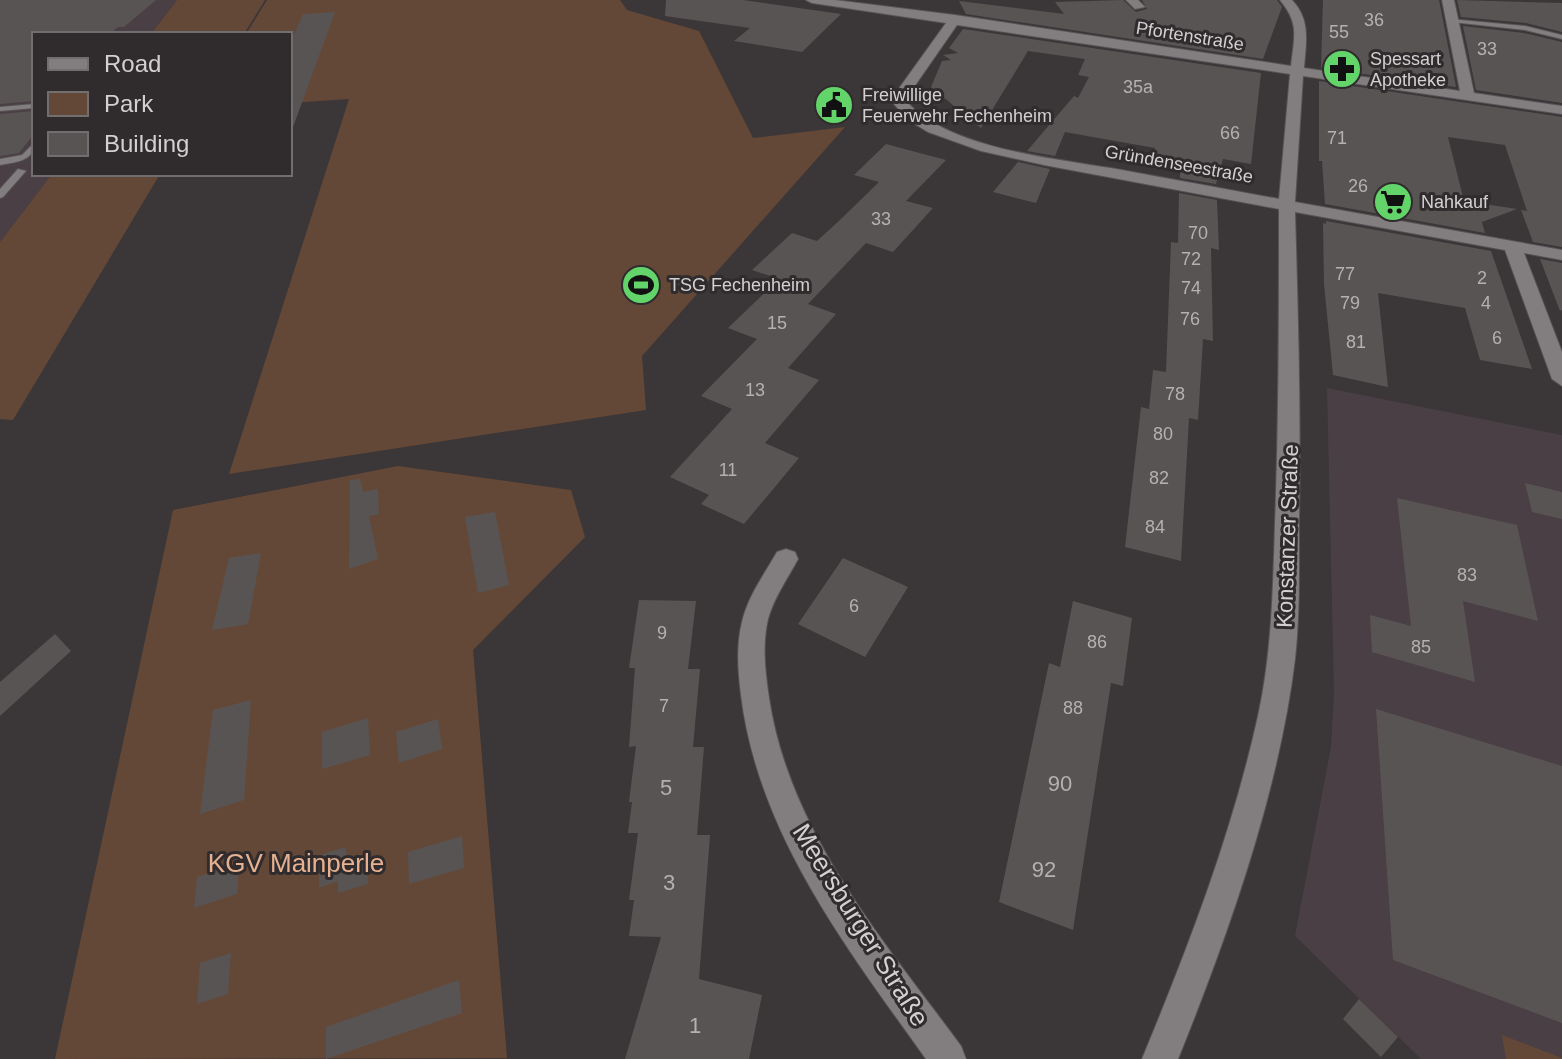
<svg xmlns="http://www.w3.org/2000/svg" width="1562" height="1059" viewBox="0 0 1562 1059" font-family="Arial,sans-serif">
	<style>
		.built { fill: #4a3f44 }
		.green { fill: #644837 }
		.building { fill: #595454 }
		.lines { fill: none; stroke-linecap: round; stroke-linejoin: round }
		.lane-casing { stroke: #575355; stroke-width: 2 }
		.street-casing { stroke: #575355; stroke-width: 2 }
		.lane { fill: #827d7f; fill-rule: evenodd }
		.street { fill: #827d7f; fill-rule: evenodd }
		.labels { text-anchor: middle; stroke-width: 6; stroke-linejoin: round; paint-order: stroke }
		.number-label { font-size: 18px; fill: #b4b1b2 }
		.far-street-label { font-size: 18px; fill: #d3d0d2; stroke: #302c2e }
		.far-poi-label { font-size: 18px; fill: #d3d0d2; stroke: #302c2e; text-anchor: start }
		.street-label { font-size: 22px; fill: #d3d0d2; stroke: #302c2e }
		.near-number-label { font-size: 22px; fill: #b4b1b2 }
		.near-park-label { font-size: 26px; fill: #e7b191; stroke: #302c2e }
		.near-street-label { font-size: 26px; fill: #d3d0d2; stroke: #302c2e }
	</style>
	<rect width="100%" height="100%" fill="#3b3638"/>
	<path class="built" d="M 0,0 L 177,0 L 151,34 L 34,34 L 34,174 L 52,174 L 0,242 Z
		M 1327,388 L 1562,435 L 1562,1059 L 1421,1059 L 1295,936 L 1331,747 L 1334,691 Z"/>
	<path class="green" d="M 177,0 L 265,0 L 244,34 L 151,34 Z
		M 267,0 L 620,0 L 627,10 L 699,31 L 753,138 L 845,127 L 642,356 L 646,410 L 229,474 L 349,99 L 290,103 L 290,34 L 246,34 Z
		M 52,174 L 160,174 L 13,420 L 0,419 L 0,242 Z
		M 398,466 L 571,490 L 585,537 L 473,650 L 507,1058 L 55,1059 L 173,510 Z
		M 1502,1035 L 1562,1058 L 1562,1059 L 1506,1059 Z"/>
	<path class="building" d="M 0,0 L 156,0 L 124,27 L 118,27 L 110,34 L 34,34 L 34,101 L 0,104 Z
		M 666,0 L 743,0 L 841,14 L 802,52 L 734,41 L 750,28 L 665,16 Z
		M 1123,0 L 1136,12 L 1147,9 L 1142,0 L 1277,0 L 1282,7 L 1263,59 L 966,14 L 959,1 L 1064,14 L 1055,2 Z
		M 1323,0 L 1439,0 L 1456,87 L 1321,68 Z
		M 1457,0 L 1562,3 L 1562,32 L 1526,23 L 1461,17 Z
		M 335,12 L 293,127 L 290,127 L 290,44 L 303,14 Z
		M 1463,26 L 1524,33 L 1562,42 L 1562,103 L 1476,90 Z
		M 963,29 L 1261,73 L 1251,164 L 1223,159 L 1216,184 L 1180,178 L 1180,170 L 1151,165 L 1155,148 L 1087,136 L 1065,132 L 1055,156 L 1027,151 L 1074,96 L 1078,98 L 1089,77 L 1078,75 L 1085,59 L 1028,51 L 981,128 L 931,87 L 942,61 L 951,60 L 943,55 L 958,53 L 949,48 Z
		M 1319,81 L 1562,117 L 1562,247 L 1533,242 L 1521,210 L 1527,211 L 1505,145 L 1448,137 L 1464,201 L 1517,209 L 1482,222 L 1485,233 L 1325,204 L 1322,161 L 1319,161 Z
		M 34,111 L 34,134 L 19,153 L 0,156 L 0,114 Z
		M 886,144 L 946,160 L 906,201 L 933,208 L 893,252 L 866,243 L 808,304 L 836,314 L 788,368 L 819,380 L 765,443 L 799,458 L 744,524 L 701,504 L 709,495 L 670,477 L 732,409 L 701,396 L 757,339 L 728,328 L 779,279 L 752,270 L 792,233 L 817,241 L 841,219 L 879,182 L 854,175 Z
		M 1018,162 L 1050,169 L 1036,203 L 993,192 Z
		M 1179,193 L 1217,200 L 1219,250 L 1211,248 L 1213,341 L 1203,339 L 1198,420 L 1189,418 L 1181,561 L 1125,547 L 1141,407 L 1149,409 L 1153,370 L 1166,372 L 1171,242 L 1178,243 Z
		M 1326,221 L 1491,251 L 1532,369 L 1480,360 L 1465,308 L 1378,293 L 1388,387 L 1333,375 L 1324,284 L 1323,223 L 1326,224 Z
		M 1540,259 L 1562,263 L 1562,310 L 1560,311 Z
		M 360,479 L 363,492 L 378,489 L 379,514 L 369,516 L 378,559 L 349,569 L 350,480 Z
		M 1525,483 L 1562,492 L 1562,519 L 1532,512 Z
		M 1397,498 L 1517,525 L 1538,621 L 1463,601 L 1475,682 L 1372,652 L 1370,615 L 1411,626 Z
		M 495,512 L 509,585 L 478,593 L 465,517 Z
		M 261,553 L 248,624 L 212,630 L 229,558 Z
		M 843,558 L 908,587 L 865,657 L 798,624 Z
		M 639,600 L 696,601 L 688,669 L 700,669 L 693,747 L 704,747 L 697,835 L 710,835 L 699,979 L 762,995 L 749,1059 L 625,1059 L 661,937 L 629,936 L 634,900 L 629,900 L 638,833 L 628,833 L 632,802 L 629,802 L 636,746 L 629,747 L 635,668 L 629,668 Z
		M 1073,601 L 1132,618 L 1123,686 L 1111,683 L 1073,930 L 999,902 L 1049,663 L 1060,667 Z
		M 55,634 L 71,651 L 0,716 L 0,682 Z
		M 251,700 L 244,800 L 200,814 L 213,710 Z
		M 1376,709 L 1562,766 L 1562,1023 L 1393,960 Z
		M 368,718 L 370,755 L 322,769 L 322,732 Z
		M 438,719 L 442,749 L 399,763 L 396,732 Z
		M 462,836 L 464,868 L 409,884 L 408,852 Z
		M 346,847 L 347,860 L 366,854 L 368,884 L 338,893 L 338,881 L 319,888 L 319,855 Z
		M 239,864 L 237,894 L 194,908 L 197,877 Z
		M 231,953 L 228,994 L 197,1004 L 200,963 Z
		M 459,980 L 462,1013 L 326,1059 L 326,1027 Z
		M 1359,999 L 1398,1037 L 1381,1057 L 1343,1019 Z"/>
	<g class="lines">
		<defs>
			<path id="lane" d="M 1450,19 L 1525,26 L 1562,35 L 1562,39 L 1525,30 L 1452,22 Z
				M 34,104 L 34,108 L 0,111 L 0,107 Z
				M 34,143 C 34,162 15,162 0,165 L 0,159 L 22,155 Z
				M 18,169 L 26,171 L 3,197 L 0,198 L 0,189 Z"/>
			<path id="street" d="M 806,0 L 835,0 L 955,15 L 1291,66 C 1294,37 1300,24 1280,0 L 1292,0 C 1311,20 1306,42 1304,68 L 1460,91 L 1442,0 L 1454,0 L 1474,93 L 1562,106 L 1562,114 L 1303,76 L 1295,202 L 1562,250 L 1562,260 L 1524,253 L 1562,352 L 1562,386 L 1552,379 L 1505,250 L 1295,212 C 1298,314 1301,417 1299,520 C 1299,566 1300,613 1295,659 C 1279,792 1228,935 1178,1059 L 1142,1059 C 1188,948 1232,834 1258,716 C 1272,652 1273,588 1275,523 C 1279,418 1279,313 1279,209 L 1044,165 L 981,151 L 928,132 L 908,120 L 894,104 L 900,87 L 946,23 L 812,3 ZM 957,25 L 1290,74 L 1279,199 C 1227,189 1174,180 1122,170 C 1060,159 952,150 908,103 L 914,87 Z
				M 1126,0 L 1138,0 L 1145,7 L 1135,9 Z
				M 786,549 L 795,552 L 798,559 C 788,578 774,597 768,619 C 762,645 765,671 769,698 C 789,832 883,940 961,1046 L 966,1059 L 926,1059 C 847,948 758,834 741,695 C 738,671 736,646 742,622 C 748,596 764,575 777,552 Z"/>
		</defs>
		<use href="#lane" class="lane-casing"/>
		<use href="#street" class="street-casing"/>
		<use href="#lane" class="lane"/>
		<use href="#street" class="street"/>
	</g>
	<defs>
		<symbol id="pharmacy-disc" viewBox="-11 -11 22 22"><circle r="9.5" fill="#63d469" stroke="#302c2e"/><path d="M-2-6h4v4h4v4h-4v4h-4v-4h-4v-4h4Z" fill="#111"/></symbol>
		<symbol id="civic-disc" viewBox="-11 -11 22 22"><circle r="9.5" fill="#63d469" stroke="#302c2e"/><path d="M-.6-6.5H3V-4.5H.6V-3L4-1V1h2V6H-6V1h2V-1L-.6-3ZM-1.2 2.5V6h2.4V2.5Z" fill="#111"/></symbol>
		<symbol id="supermarket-disc" viewBox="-11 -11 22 22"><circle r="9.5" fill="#63d469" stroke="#302c2e"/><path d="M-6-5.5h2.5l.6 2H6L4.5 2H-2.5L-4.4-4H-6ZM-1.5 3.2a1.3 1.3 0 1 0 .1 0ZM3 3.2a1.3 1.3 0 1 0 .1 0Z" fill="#111"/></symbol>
		<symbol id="stadium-disc" viewBox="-11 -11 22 22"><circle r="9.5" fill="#63d469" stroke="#302c2e"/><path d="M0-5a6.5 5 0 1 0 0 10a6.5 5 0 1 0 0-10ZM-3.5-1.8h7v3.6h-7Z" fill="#111"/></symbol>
	</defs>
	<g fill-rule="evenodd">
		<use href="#pharmacy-disc" x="1320" y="47" width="44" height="44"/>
		<use href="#civic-disc" x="812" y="83" width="44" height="44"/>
		<use href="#supermarket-disc" x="1371" y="180" width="44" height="44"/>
		<use href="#stadium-disc" x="619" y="263" width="44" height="44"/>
	</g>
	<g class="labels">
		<g class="number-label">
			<text x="1374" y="26">36</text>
			<text x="1339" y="38">55</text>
			<text x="1487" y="55">33</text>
			<text x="1138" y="93">35a</text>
			<text x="1230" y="139">66</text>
			<text x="1337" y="144">71</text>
			<text x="1358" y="192">26</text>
			<text x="881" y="225">33</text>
			<text x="1198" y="239">70</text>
			<text x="1191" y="265">72</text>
			<text x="1345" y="280">77</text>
			<text x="1482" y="284">2</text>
			<text x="1191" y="294">74</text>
			<text x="1350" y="309">79</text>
			<text x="1486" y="309">4</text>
			<text x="1190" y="325">76</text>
			<text x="777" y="329">15</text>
			<text x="1497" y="344">6</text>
			<text x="1356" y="348">81</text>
			<text x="755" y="396">13</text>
			<text x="1175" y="400">78</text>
			<text x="1163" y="440">80</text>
			<text x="728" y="476">11</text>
			<text x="1159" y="484">82</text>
			<text x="1155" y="533">84</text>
			<text x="1467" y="581">83</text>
			<text x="854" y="612">6</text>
			<text x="662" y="639">9</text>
			<text x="1097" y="648">86</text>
			<text x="1421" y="653">85</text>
			<text x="664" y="712">7</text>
			<text x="1073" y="714">88</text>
		</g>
		<g class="far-street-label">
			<text transform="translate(1190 36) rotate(9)" y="6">Pfortenstraße</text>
			<text transform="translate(1179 164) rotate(10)" y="6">Gründenseestraße</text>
		</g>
		<g class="far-poi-label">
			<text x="1370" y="65">Spessart<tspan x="1370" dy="21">Apotheke</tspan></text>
			<text x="862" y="101">Freiwillige<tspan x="862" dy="21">Feuerwehr Fechenheim</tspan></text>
			<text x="1421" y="208">Nahkauf</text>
			<text x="669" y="291">TSG Fechenheim</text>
		</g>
		<g class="street-label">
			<text transform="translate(1287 536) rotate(-88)" y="8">Konstanzer Straße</text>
		</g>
		<g class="near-number-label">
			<text x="1060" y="791">90</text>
			<text x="666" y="795">5</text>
			<text x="1044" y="877">92</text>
			<text x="669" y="890">3</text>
			<text x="695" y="1033">1</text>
		</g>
		<g class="near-park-label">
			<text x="296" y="872">KGV Mainperle</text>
		</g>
		<g class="near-street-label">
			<text transform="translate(861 925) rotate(58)" y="9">Meersburger Straße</text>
		</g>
	</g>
	<rect x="32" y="32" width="260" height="144" fill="#302c2e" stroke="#716e70" stroke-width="2"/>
	<rect x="48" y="58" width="40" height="12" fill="#827d7f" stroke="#716e70" stroke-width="2"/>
	<text x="104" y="72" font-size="24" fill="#d3d0d2">Road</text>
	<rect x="48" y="92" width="40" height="24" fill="#644837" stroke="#716e70" stroke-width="2"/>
	<text x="104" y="112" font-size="24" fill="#d3d0d2">Park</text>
	<rect x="48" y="132" width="40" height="24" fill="#595454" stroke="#716e70" stroke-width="2"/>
	<text x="104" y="152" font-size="24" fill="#d3d0d2">Building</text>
</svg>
